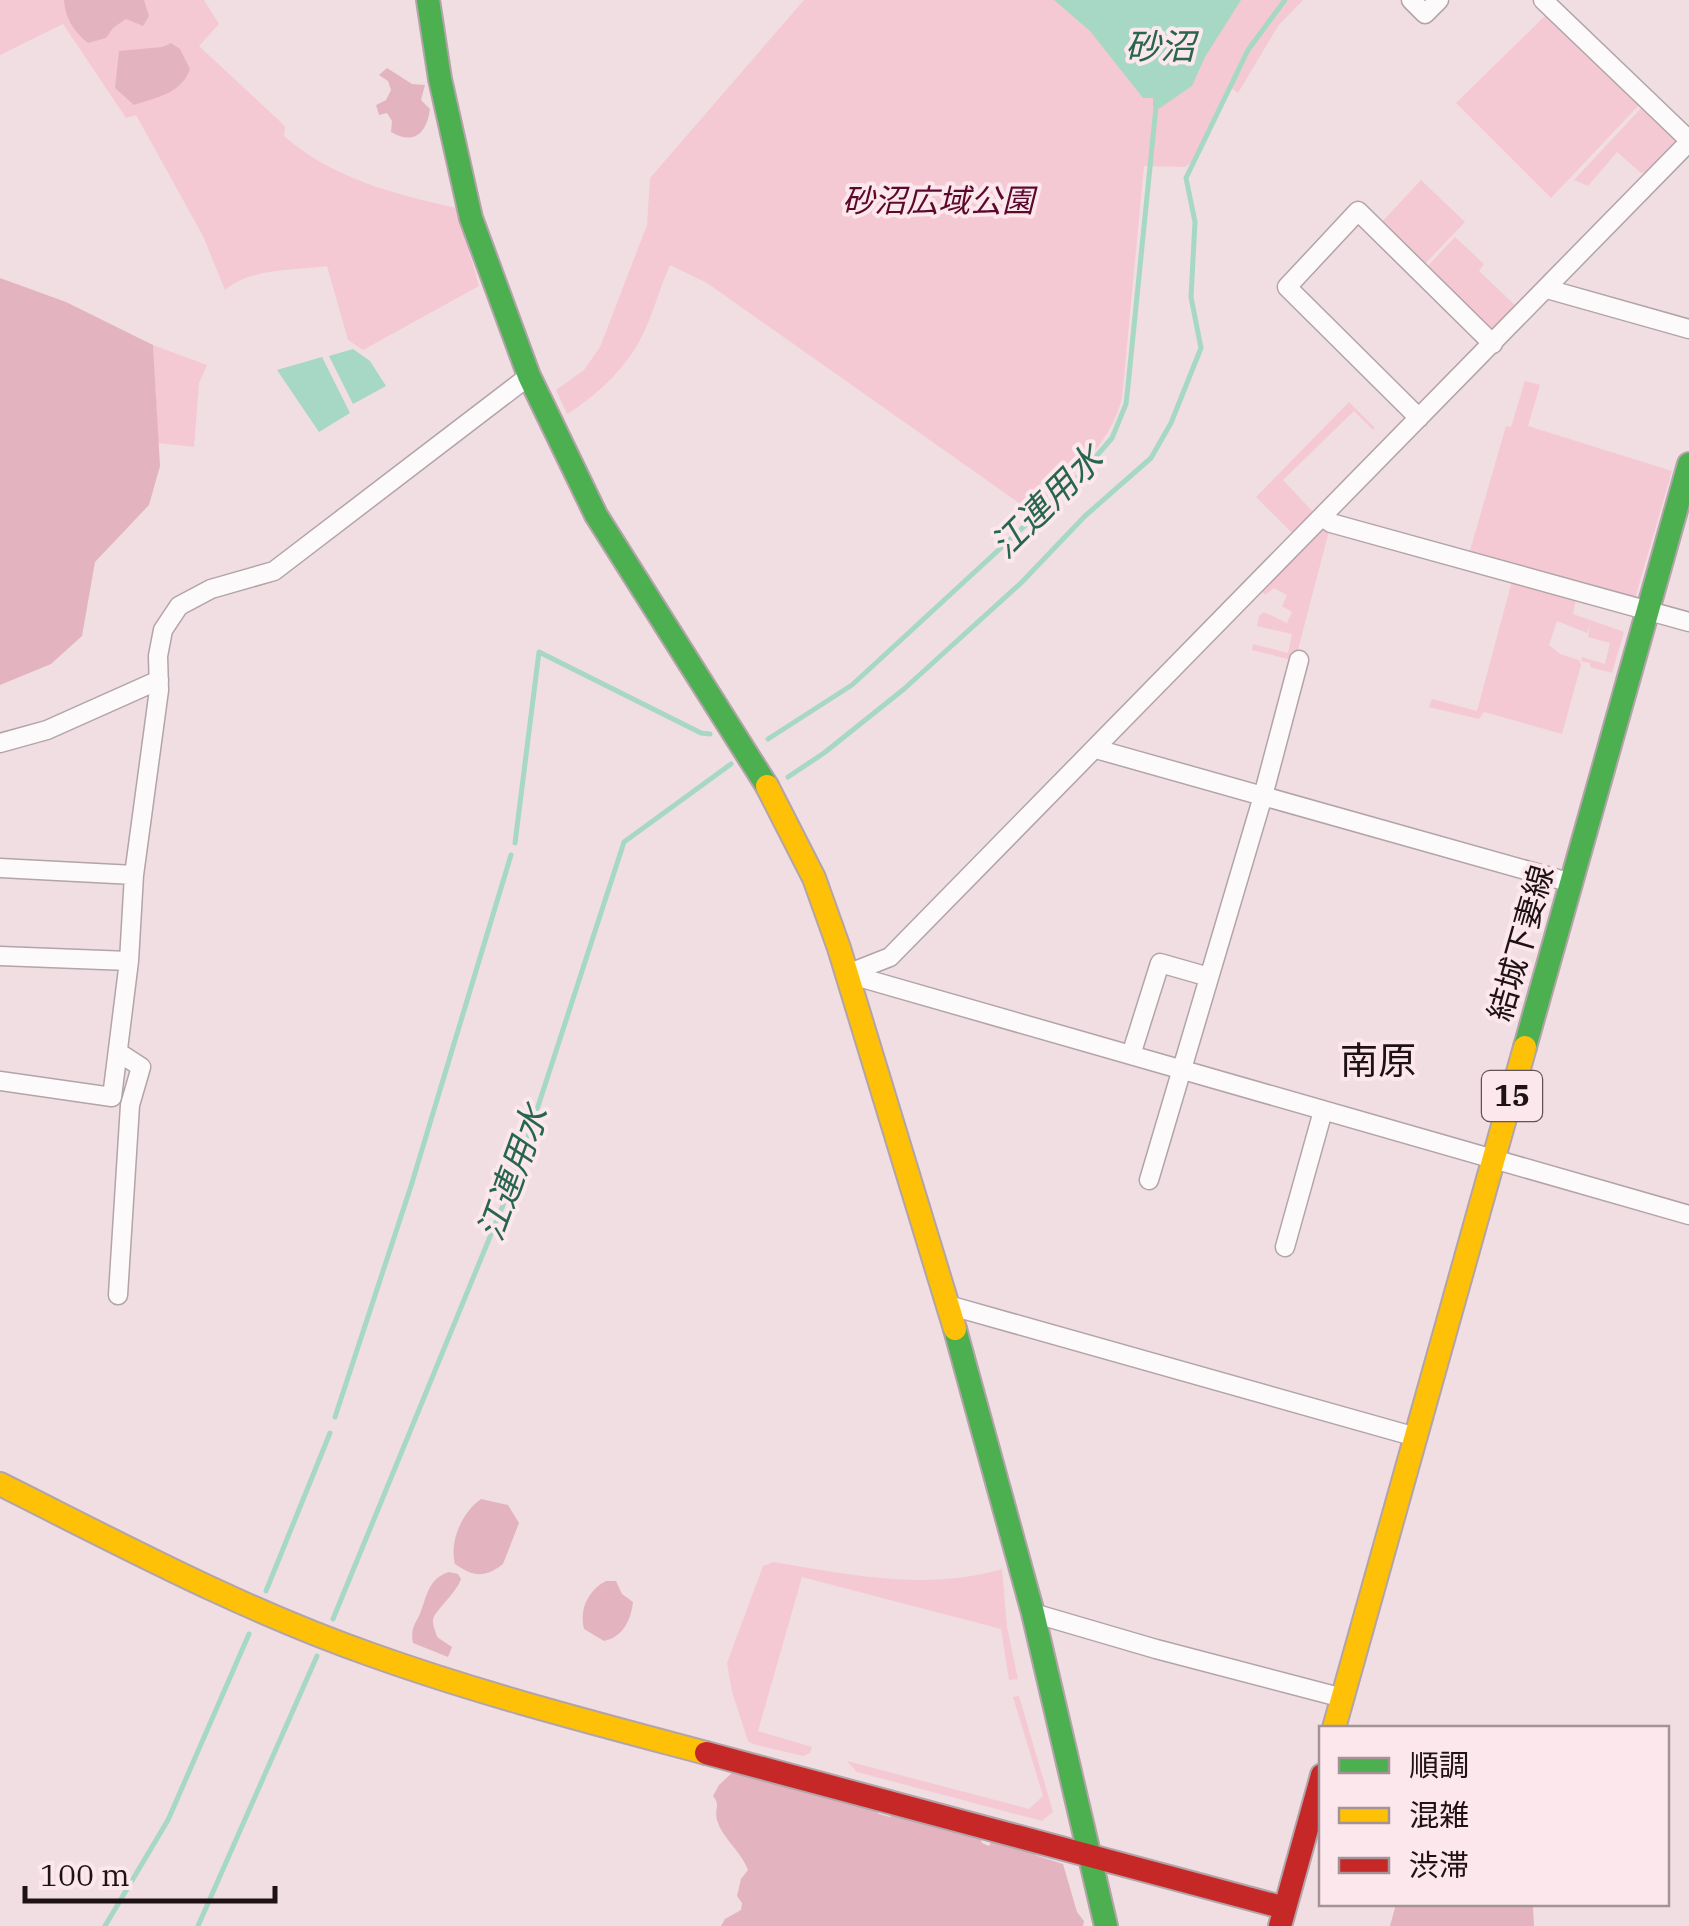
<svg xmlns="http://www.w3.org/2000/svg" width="1689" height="1926" viewBox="0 0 1689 1926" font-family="'IBM Plex Serif','Noto Sans JP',serif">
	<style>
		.green { fill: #f4c9d4 }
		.forest { fill: #e3b4c0 }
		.water { fill: #a6d8c5 }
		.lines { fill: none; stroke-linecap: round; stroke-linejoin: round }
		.stream { stroke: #a6d8c5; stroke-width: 5 }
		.street-casing { stroke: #b2a4a8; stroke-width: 21 }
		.fast-casing { stroke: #b2a4a8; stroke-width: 26 }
		.slow-casing { stroke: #b2a4a8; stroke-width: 26 }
		.jam-casing { stroke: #b2a4a8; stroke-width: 26 }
		.street { stroke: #fdfafb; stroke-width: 18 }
		.fast { stroke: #4caf50; stroke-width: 22 }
		.slow { stroke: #ffc107; stroke-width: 22 }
		.jam { stroke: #c62828; stroke-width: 22 }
		.labels { text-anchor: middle; stroke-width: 8; stroke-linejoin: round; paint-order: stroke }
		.shield { fill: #fce7ec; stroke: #615256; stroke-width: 2.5 }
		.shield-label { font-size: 30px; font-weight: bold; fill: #1e1215 }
		.park-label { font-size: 32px; font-style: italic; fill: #5d082d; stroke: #fce7ec }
		.street-label { font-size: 32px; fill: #1e1215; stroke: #fce7ec }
		.water-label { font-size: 35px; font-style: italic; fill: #276551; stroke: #fce7ec }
		.quarter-label { font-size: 38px; fill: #1e1215; stroke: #fce7ec }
	</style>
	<rect width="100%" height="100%" fill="#f0dee2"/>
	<path class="green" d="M 0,0 L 204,0 L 219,24 L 199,46 L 285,126 L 284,136 C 331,178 397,195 457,208 L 479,286 L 363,350 L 348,340 L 327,266 C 296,270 249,268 225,290 L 203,236 L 136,115 L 126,118 L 63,24 L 0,55 Z
		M 804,0 L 1283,0 L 1241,59 L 1192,162 L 1185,167 L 1144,166 L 1122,398 C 1109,450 1068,476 1032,512 L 707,283 L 670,265 C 659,289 653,316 640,340 C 624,370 596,396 567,414 L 556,390 L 584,370 L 600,347 L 647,225 L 650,178 Z
		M 1288,0 L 1303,0 L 1278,26 L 1238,93 L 1230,87 L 1254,43 Z
		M 1549,12 L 1641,103 L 1551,198 L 1456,103 Z
		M 1645,104 L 1680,137 L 1647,172 L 1641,173 L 1617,152 L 1588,186 L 1574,180 Z
		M 1421,180 L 1465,222 L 1422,267 L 1379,225 Z
		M 1455,237 L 1484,264 L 1479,271 L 1517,307 L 1491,334 L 1424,270 Z
		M 153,345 L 207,365 L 199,383 L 194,447 L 158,443 Z
		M 1525,381 L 1540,385 L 1528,426 L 1672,471 L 1634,602 L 1469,554 L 1506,426 L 1511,427 Z
		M 1349,402 L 1375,428 L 1373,430 L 1354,411 L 1283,480 L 1315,514 L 1296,532 L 1291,532 L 1256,497 Z
		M 1326,527 L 1329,531 L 1295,661 L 1252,650 L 1253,644 L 1288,653 L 1292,634 L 1257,626 L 1259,616 L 1264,612 L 1287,623 L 1292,612 L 1282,606 L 1287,595 L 1274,588 L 1265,595 L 1260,589 Z
		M 1512,581 L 1576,599 L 1573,614 L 1624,632 L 1612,673 L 1590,667 L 1590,663 L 1581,661 L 1582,657 L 1605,664 L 1610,643 L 1588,637 L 1590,625 L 1587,633 L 1557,621 L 1549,645 L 1560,654 L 1579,660 L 1581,665 L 1562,734 L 1484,712 L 1479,719 L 1429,707 L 1432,699 L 1477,711 Z
		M 774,1562 C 849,1575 927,1591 1002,1569 L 1007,1627 L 1018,1679 L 1009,1680 L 1001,1629 L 802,1577 L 758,1731 L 812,1747 L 810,1753 L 803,1756 L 753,1744 L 748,1741 L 732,1692 L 727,1663 L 763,1566 Z
		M 1019,1696 L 1053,1812 L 1042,1821 L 857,1772 L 847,1761 L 1029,1809 L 1043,1796 L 1013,1697 Z"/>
	<path class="forest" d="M 64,0 L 144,0 L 149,16 L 143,26 L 126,19 L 113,28 L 106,38 L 88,43 C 74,32 65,18 64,0 Z
		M 171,43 L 180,49 L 190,69 C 181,94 157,97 134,105 L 115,88 L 119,51 L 162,47 Z
		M 387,68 L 412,84 L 425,85 L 421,100 L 430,109 C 427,132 415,146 391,132 L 392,121 L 387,113 L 379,115 L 376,105 L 386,100 L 391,90 L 388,81 L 379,75 Z
		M 0,278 L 66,302 L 153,345 L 160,466 L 149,505 L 95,562 L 82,636 L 51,664 L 0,685 Z
		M 481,1499 L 508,1505 L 519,1523 L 503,1564 C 485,1578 473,1577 455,1564 C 449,1542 462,1512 481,1499 Z
		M 449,1572 L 458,1574 L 461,1579 C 456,1594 432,1613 433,1621 C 433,1627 436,1632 437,1637 L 452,1647 L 448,1657 L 413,1643 C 410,1627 416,1624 421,1611 C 427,1595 429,1578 449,1572 Z
		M 606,1581 L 616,1581 L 622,1594 L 633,1602 C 631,1620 623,1637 604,1641 L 584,1629 C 579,1610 588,1590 606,1581 Z
		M 735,1770 L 861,1799 L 879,1814 L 890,1817 L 897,1812 L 980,1837 L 982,1843 L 989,1846 L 993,1838 L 1032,1849 L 1035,1855 L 1063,1864 L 1077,1912 L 1084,1921 L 1083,1926 L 721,1926 L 725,1919 L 741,1910 L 742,1903 L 737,1896 L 741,1879 L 748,1870 C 741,1851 722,1838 717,1820 C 714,1808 721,1806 713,1796 L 719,1785 Z
		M 1396,1904 L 1522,1904 L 1533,1907 L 1534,1926 L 1390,1926 Z"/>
	<path class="water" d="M 1054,0 L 1241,0 L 1205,57 L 1192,86 L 1160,108 L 1153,106 L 1153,98 L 1143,98 L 1090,31 Z
		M 353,349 L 370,361 L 386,386 L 353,404 L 329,356 Z
		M 322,357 L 350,413 L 319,432 L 277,370 Z"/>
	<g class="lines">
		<path class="stream" d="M 768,739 L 852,685 L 1081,474 L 1112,438 L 1126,404 L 1128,386 L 1156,107
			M 788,777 L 824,753 L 904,689 L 1021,583 L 1085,516 L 1151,458 L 1171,423 L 1201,348 L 1191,297 L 1195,222 L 1186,178 L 1248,50 L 1285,0
			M 515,843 L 539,652 L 701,733 L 710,734
			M 335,1417 L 411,1186 L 511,855
			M 266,1591 L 330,1433
			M 333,1619 L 517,1171 L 624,842 L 731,764
			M 105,1926 L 168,1820 L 249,1634
			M 198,1926 L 317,1656"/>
		<defs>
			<path id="street" d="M 1411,0 L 1425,14 L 1439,0
				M 1543,0 L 1689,140
				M 1547,289 L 1689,329
				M 1419,418 L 1287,287 L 1358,211 L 1493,344
				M 1323,517 L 1331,523 L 1689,622
				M 0,743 L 47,730 L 159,680
				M 1096,749 L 1572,883
				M 0,868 L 134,875 L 129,961 L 0,956
				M 134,875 L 159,690 L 158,656 L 163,630 L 179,606 L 211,589 L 274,571 L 529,376
				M 847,974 L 890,957 L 1689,142
				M 848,974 L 1689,1215
				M 1131,1055 L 1160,963 L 1209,977
				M 0,1081 L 112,1097 L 129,961
				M 1149,1180 L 1263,796 L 1299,660
				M 1285,1247 L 1323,1111
				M 118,1295 L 130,1105 L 141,1067 L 118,1052
				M 948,1305 L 1416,1437
				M 1033,1613 L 1156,1649 L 1343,1698"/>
			<path id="fast" d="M 428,0 L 440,79 L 471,218 L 529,376 L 596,515 L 767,786
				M 1525,1047 L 1689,464
				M 955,1329 L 1033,1613 L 1106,1926"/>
			<path id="slow" d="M 767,786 L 814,878 L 839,948 L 955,1329
				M 0,1484 C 122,1545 243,1610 372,1655 C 481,1694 594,1723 706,1753
				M 1334,1728 L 1525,1047"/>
			<path id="jam" d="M 706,1753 L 1285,1908
				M 1280,1926 L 1322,1775"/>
		</defs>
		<use href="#street" class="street-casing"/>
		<use href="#fast" class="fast-casing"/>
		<use href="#slow" class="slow-casing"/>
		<use href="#jam" class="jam-casing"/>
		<use href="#street" class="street"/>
		<use href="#fast" class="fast"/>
		<use href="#slow" class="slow"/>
		<use href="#jam" class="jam"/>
	</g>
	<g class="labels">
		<rect class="shield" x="1482" y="1071" width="60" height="50" rx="8"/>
		<g class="shield-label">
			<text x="1512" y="1106">15</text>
		</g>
		<g class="park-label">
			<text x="938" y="212">砂沼広域公園</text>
		</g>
		<g class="street-label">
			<text transform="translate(1521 943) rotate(-74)" y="11">結城下妻線</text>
		</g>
		<g class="water-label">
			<text x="1160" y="59">砂沼</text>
			<text transform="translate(1047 502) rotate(-45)" y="12">江連用水</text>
			<text transform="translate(513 1173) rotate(-70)" y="12">江連用水</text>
		</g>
		<g class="quarter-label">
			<text x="1378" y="1074">南原</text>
		</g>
	</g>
	<rect x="1319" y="1726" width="350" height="180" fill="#fce7ec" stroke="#a39296" stroke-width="2.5"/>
	<rect x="1339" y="1758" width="50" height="15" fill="#4caf50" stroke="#a39296" stroke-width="2.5"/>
	<text x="1409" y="1776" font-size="30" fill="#1e1215">順調</text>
	<rect x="1339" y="1808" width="50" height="15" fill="#ffc107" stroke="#a39296" stroke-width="2.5"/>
	<text x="1409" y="1826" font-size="30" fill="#1e1215">混雑</text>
	<rect x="1339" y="1858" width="50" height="15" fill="#c62828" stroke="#a39296" stroke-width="2.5"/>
	<text x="1409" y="1876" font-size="30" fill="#1e1215">渋滞</text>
	<path d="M25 1886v15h250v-15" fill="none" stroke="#1e1215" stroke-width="5"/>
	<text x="40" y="1886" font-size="30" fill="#1e1215" stroke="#fce7ec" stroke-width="8" paint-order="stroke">100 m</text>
</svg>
